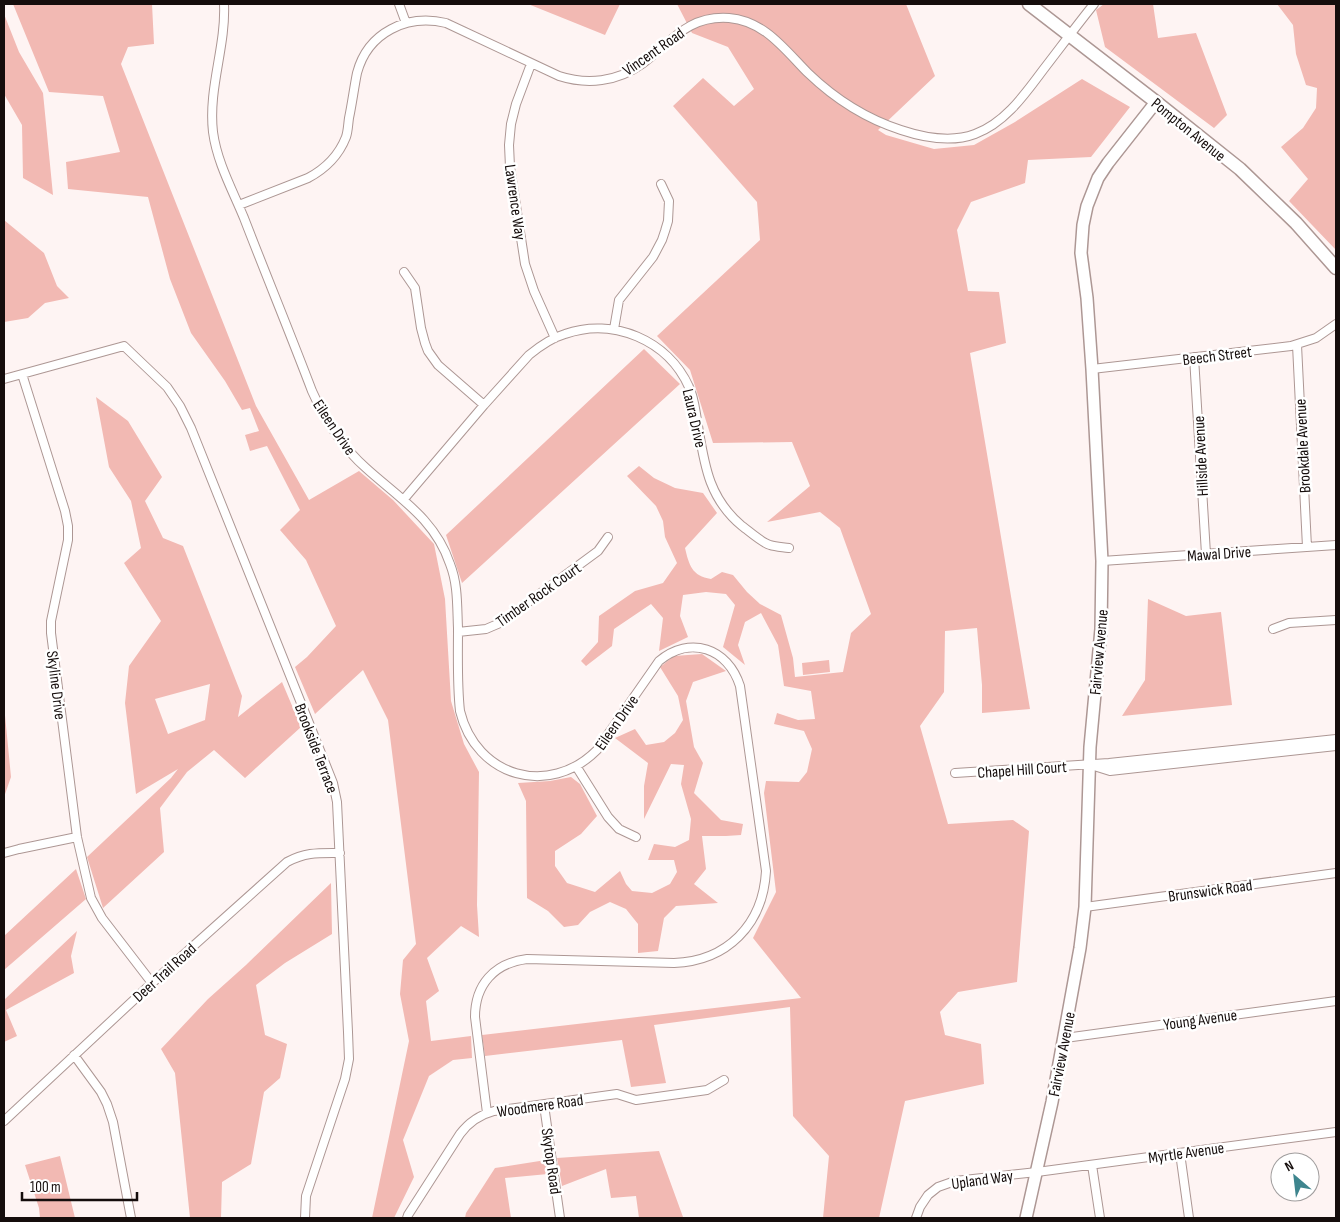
<svg xmlns="http://www.w3.org/2000/svg" width="1340" height="1222" viewBox="0 0 1340 1222" font-family="'Sofia Sans Condensed',sans-serif">
	<style>
		.green { fill: #f2b9b3; fill-rule: evenodd }
		.lines { fill: none; stroke-linecap: round; stroke-linejoin: round }
		.minor-casing { stroke: #ad9794; stroke-width: 10 }
		.secondary-casing { stroke: #ad9794; stroke-width: 14 }
		.primary-casing { stroke: #ad9794; stroke-width: 15 }
		.minor { stroke: #fff; stroke-width: 8 }
		.secondary { stroke: #fff; stroke-width: 11 }
		.primary { stroke: #fff; stroke-width: 12 }
		.labels { text-anchor: middle; stroke-width: 5; stroke-linejoin: round; paint-order: stroke }
		.street-label { font-size: 16px; fill: #150d0c; stroke: #fff }
	</style>
	<rect width="100%" height="100%" fill="#fef4f3"/>
	<path class="green" d="M 13,4 L 152,4 L 154,44 L 128,47 L 121,64 L 256,406 L 309,500 L 359,471 L 393,500 L 434,544 L 445,599 L 451,701 L 464,744 L 479,772 L 477,905 L 479,937 L 461,926 L 427,958 L 439,991 L 426,1001 L 431,1041 L 471,1036 L 472,1058 L 453,1060 L 429,1076 L 403,1140 L 414,1177 L 394,1218 L 372,1218 L 409,1041 L 400,994 L 403,960 L 416,944 L 388,720 L 363,670 L 315,714 L 295,667 L 307,657 L 336,626 L 306,560 L 280,530 L 300,510 L 267,446 L 250,451 L 245,435 L 259,431 L 250,408 L 242,410 L 225,381 L 191,333 L 170,279 L 148,197 L 68,189 L 66,162 L 120,152 L 103,96 L 49,92 Z
		M 528,4 L 620,4 L 605,35 Z
		M 677,4 L 906,4 L 935,76 L 878,130 L 886,135 L 934,149 L 974,145 L 1015,122 L 1082,79 L 1130,107 L 1091,157 L 1028,160 L 1025,183 L 971,202 L 957,230 L 968,291 L 999,292 L 1006,343 L 970,353 L 1030,709 L 982,713 L 982,685 L 977,628 L 945,631 L 944,692 L 920,726 L 948,824 L 1013,820 L 1029,831 L 1017,982 L 958,992 L 940,1012 L 945,1035 L 981,1044 L 984,1084 L 905,1101 L 879,1218 L 823,1218 L 829,1156 L 793,1116 L 790,1007 L 654,1025 L 666,1083 L 631,1087 L 622,1040 L 485,1056 L 482,1035 L 801,998 L 753,938 L 776,892 L 764,793 L 766,781 L 799,782 L 807,772 L 812,749 L 804,731 L 774,724 L 777,713 L 798,720 L 815,719 L 811,691 L 784,686 L 778,645 L 761,613 L 745,622 L 738,645 L 745,665 L 723,647 L 735,605 L 726,594 L 706,592 L 683,595 L 680,616 L 688,637 L 659,651 L 663,618 L 651,604 L 614,629 L 612,646 L 586,666 L 581,661 L 598,642 L 599,616 L 635,591 L 663,583 L 677,563 L 665,537 L 663,521 L 656,506 L 627,476 L 639,466 L 654,478 L 675,488 L 703,493 L 717,513 L 685,548 C 689,565 692,576 711,579 L 722,572 L 733,575 L 747,592 L 760,604 L 781,615 L 793,658 L 795,677 L 843,672 L 851,633 L 871,614 L 840,528 L 820,512 L 767,522 L 810,486 L 792,442 L 713,443 L 690,370 L 657,336 L 760,240 L 757,202 L 673,106 L 703,78 L 734,106 L 754,89 L 728,47 L 692,33 Z
		M 1104,4 L 1153,4 L 1158,38 L 1196,33 L 1227,115 L 1214,128 L 1105,47 L 1096,10 Z
		M 1277,4 L 1336,4 L 1336,250 L 1289,201 L 1308,179 L 1281,147 L 1303,128 L 1316,108 L 1317,88 L 1306,85 L 1296,54 L 1293,25 Z
		M 4,14 L 19,52 L 43,93 L 53,195 L 23,178 L 22,125 L 4,94 Z
		M 4,220 L 44,253 L 57,286 L 69,298 L 45,303 L 28,318 L 4,322 Z
		M 644,349 L 680,384 L 462,583 L 446,535 Z
		M 96,397 L 128,421 L 162,477 L 145,501 L 163,538 L 183,546 L 242,696 L 238,717 L 282,682 L 301,727 L 245,778 L 214,750 L 187,772 L 160,808 L 164,852 L 103,908 L 87,857 L 171,778 L 178,769 L 136,794 L 125,703 L 129,666 L 161,621 L 124,563 L 141,548 L 131,501 L 109,467 ZM 210,684 L 205,720 L 168,734 L 155,699 Z
		M 1148,599 L 1186,616 L 1221,612 L 1232,705 L 1122,716 L 1145,680 Z
		M 702,654 L 726,671 L 693,682 L 686,701 L 694,747 L 703,763 L 694,793 L 721,820 L 743,824 L 741,835 L 726,836 L 702,836 L 706,869 L 694,884 L 718,903 L 676,906 L 664,918 L 658,951 L 638,953 L 638,924 L 626,909 L 610,902 L 590,912 L 578,925 L 564,927 L 548,911 L 527,898 L 526,801 L 518,783 L 550,781 L 571,777 L 580,784 L 597,816 L 581,834 L 555,851 L 555,866 L 567,883 L 595,892 L 620,871 L 626,884 L 632,891 L 652,893 L 670,884 L 677,872 L 674,860 L 648,860 L 654,844 L 675,847 L 689,840 L 691,819 L 681,784 L 684,765 L 671,764 L 644,819 L 644,786 L 648,763 L 615,738 L 635,729 L 646,745 L 664,742 L 675,733 L 683,720 L 678,696 L 660,667 L 674,656 Z
		M 829,660 L 830,672 L 803,675 L 802,663 Z
		M 4,705 L 11,777 L 4,797 Z
		M 76,869 L 86,899 L 4,970 L 4,936 Z
		M 331,883 L 332,934 L 285,963 L 256,985 L 265,1035 L 287,1044 L 280,1078 L 264,1092 L 251,1164 L 222,1182 L 221,1218 L 190,1218 L 175,1073 L 161,1049 L 208,999 L 246,965 Z
		M 77,931 L 71,956 L 74,973 L 6,1010 L 17,1036 L 4,1042 L 4,1000 Z
		M 659,1151 L 683,1217 L 683,1218 L 639,1218 L 636,1196 L 611,1198 L 606,1169 L 562,1186 L 557,1158 Z
		M 60,1156 L 75,1218 L 40,1218 L 39,1208 L 25,1165 Z
		M 546,1160 L 548,1174 L 505,1178 L 511,1218 L 465,1218 L 466,1213 L 495,1168 Z"/>
	<g class="lines">
		<defs>
			<path id="minor" d="M 224,4 C 226,47 208,88 213,132 C 217,162 232,189 244,218 C 266,275 290,333 312,391 C 325,420 342,447 366,468 C 399,498 435,519 450,564 C 458,584 457,606 458,628 C 458,655 457,684 460,711 C 476,777 549,798 597,750 L 659,661 C 690,635 728,648 740,686 L 766,871 C 763,925 727,961 674,963 L 527,959 C 494,963 475,985 475,1017 L 487,1113
				M 399,4 L 406,23
				M 531,64 L 516,104 L 511,124 L 509,145 L 510,167 L 525,264 L 534,291 L 555,338
				M 239,205 L 308,178 C 325,169 339,155 346,137 C 348,131 348,125 349,118 C 352,104 354,88 357,73 C 368,32 407,14 446,23 L 559,76 C 587,85 617,82 642,64 C 671,42 688,15 729,18 C 765,21 785,50 808,73 C 834,98 867,119 901,130 C 925,138 951,143 975,134 C 1005,123 1025,94 1043,70 C 1060,48 1077,25 1094,4
				M 404,272 L 415,288 L 421,328 L 425,343 L 428,351 L 438,365 L 484,405
				M 614,329 L 619,300 L 653,257 L 662,240 L 665,231 L 668,221 L 669,201 L 661,184
				M 1297,345 L 1307,547
				M 1194,357 L 1206,554
				M 1092,369 L 1291,346 L 1316,338 L 1336,324
				M 22,374 L 65,511 L 68,526 L 68,540 L 51,621 L 51,633 L 77,837 L 91,898 L 102,918 L 152,983
				M 4,379 L 124,346 L 167,387 L 180,406 L 191,428 L 333,783 L 337,802 L 348,1032 L 349,1059 L 345,1079 L 306,1196 L 305,1218
				M 404,499 L 484,405 L 529,355 C 540,346 551,338 565,334 C 613,317 668,340 689,387 C 694,397 695,409 697,420 C 704,461 707,497 742,526 C 749,531 762,543 770,545 C 776,547 783,547 789,548
				M 1102,561 L 1336,545
				M 1273,629 L 1289,623 L 1336,620
				M 458,632 L 486,629 L 500,623 L 598,551 L 608,537
				M 576,766 L 608,817 L 619,829 L 636,837
				M 1094,766 L 1110,771 L 1336,746
				M 955,773 L 1109,763 L 1336,739
				M 4,853 L 19,849 L 77,837
				M 1085,907 L 1336,873
				M 1065,1038 L 1336,1001
				M 74,1055 L 101,1092 L 107,1104 L 113,1122 L 131,1218
				M 544,1105 L 560,1218
				M 4,1121 L 152,983 L 287,862 C 306,852 318,853 340,853
				M 1180,1153 L 1189,1218
				M 1092,1165 L 1100,1218
				M 407,1218 L 408,1215 L 460,1134 C 469,1122 479,1115 494,1111 L 617,1094 L 636,1100 L 707,1090 L 724,1080
				M 916,1218 L 920,1207 L 928,1195 L 938,1187 L 955,1181 L 1037,1172 L 1336,1132"/>
			<path id="secondary" d="M 1026,1218 L 1052,1102 L 1080,948 L 1085,907 L 1090,747 L 1101,629 L 1102,561 L 1092,369 L 1087,298 L 1081,253 L 1083,225 L 1087,206 L 1098,178 L 1108,163 L 1156,102"/>
			<path id="primary" d="M 1029,4 L 1156,102 L 1240,169 L 1296,223 L 1336,268"/>
		</defs>
		<use href="#minor" class="minor-casing"/>
		<use href="#secondary" class="secondary-casing"/>
		<use href="#primary" class="primary-casing"/>
		<use href="#minor" class="minor"/>
		<use href="#secondary" class="secondary"/>
		<use href="#primary" class="primary"/>
	</g>
	<g class="labels">
		<g class="street-label">
			<text transform="translate(653 51) rotate(-35)" y="6">Vincent Road</text>
			<text transform="translate(1189 129) rotate(39)" y="6">Pompton Avenue</text>
			<text transform="translate(516 202) rotate(82)" y="6">Lawrence Way</text>
			<text transform="translate(1217 355) rotate(-7)" y="6">Beech Street</text>
			<text transform="translate(695 418) rotate(77)" y="6">Laura Drive</text>
			<text transform="translate(335 427) rotate(56)" y="6">Eileen Drive</text>
			<text transform="translate(1302 446) rotate(-93)" y="6">Brookdale Avenue</text>
			<text transform="translate(1200 456) rotate(-93)" y="6">Hillside Avenue</text>
			<text transform="translate(1219 553) rotate(-4)" y="6">Mawal Drive</text>
			<text transform="translate(538 594) rotate(-35)" y="6">Timber Rock Court</text>
			<text transform="translate(1098 652) rotate(-85)" y="6">Fairview Avenue</text>
			<text transform="translate(57 685) rotate(83)" y="6">Skyline Drive</text>
			<text transform="translate(616 722) rotate(-55)" y="6">Eileen Drive</text>
			<text transform="translate(317 748) rotate(69)" y="6">Brookside Terrace</text>
			<text transform="translate(1022 769) rotate(-4)" y="6">Chapel Hill Court</text>
			<text transform="translate(1210 890) rotate(-8)" y="6">Brunswick Road</text>
			<text transform="translate(164 972) rotate(-42)" y="6">Deer Trail Road</text>
			<text transform="translate(1200 1019) rotate(-8)" y="6">Young Avenue</text>
			<text transform="translate(1061 1054) rotate(-79)" y="6">Fairview Avenue</text>
			<text transform="translate(540 1105) rotate(-8)" y="6">Woodmere Road</text>
			<text transform="translate(1186 1152) rotate(-8)" y="6">Myrtle Avenue</text>
			<text transform="translate(552 1161) rotate(82)" y="6">Skytop Road</text>
			<text transform="translate(982 1179) rotate(-8)" y="6">Upland Way</text>
		</g>
	</g>
	<rect width="1340" height="1222" fill="none" stroke="#150d0c" stroke-width="10"/>
	<g transform="translate(1295 1177) rotate(332)"><circle r="24" fill="#ffffff" stroke="#a19e9e"/>
	<path d="M0-4L9 19L0 12L-9 19Z" fill="#3e858e"/>
	<text y="-8" font-size="14" font-weight="bold" text-anchor="middle" fill="#150d0c">N</text>
	</g>
	<path d="M22 1192v8h115v-8" fill="none" stroke="#150d0c" stroke-width="2.5"/>
	<text x="30" y="1192" font-size="15" fill="#150d0c" stroke="#ffffff" stroke-width="4" paint-order="stroke">100 m</text>
</svg>
